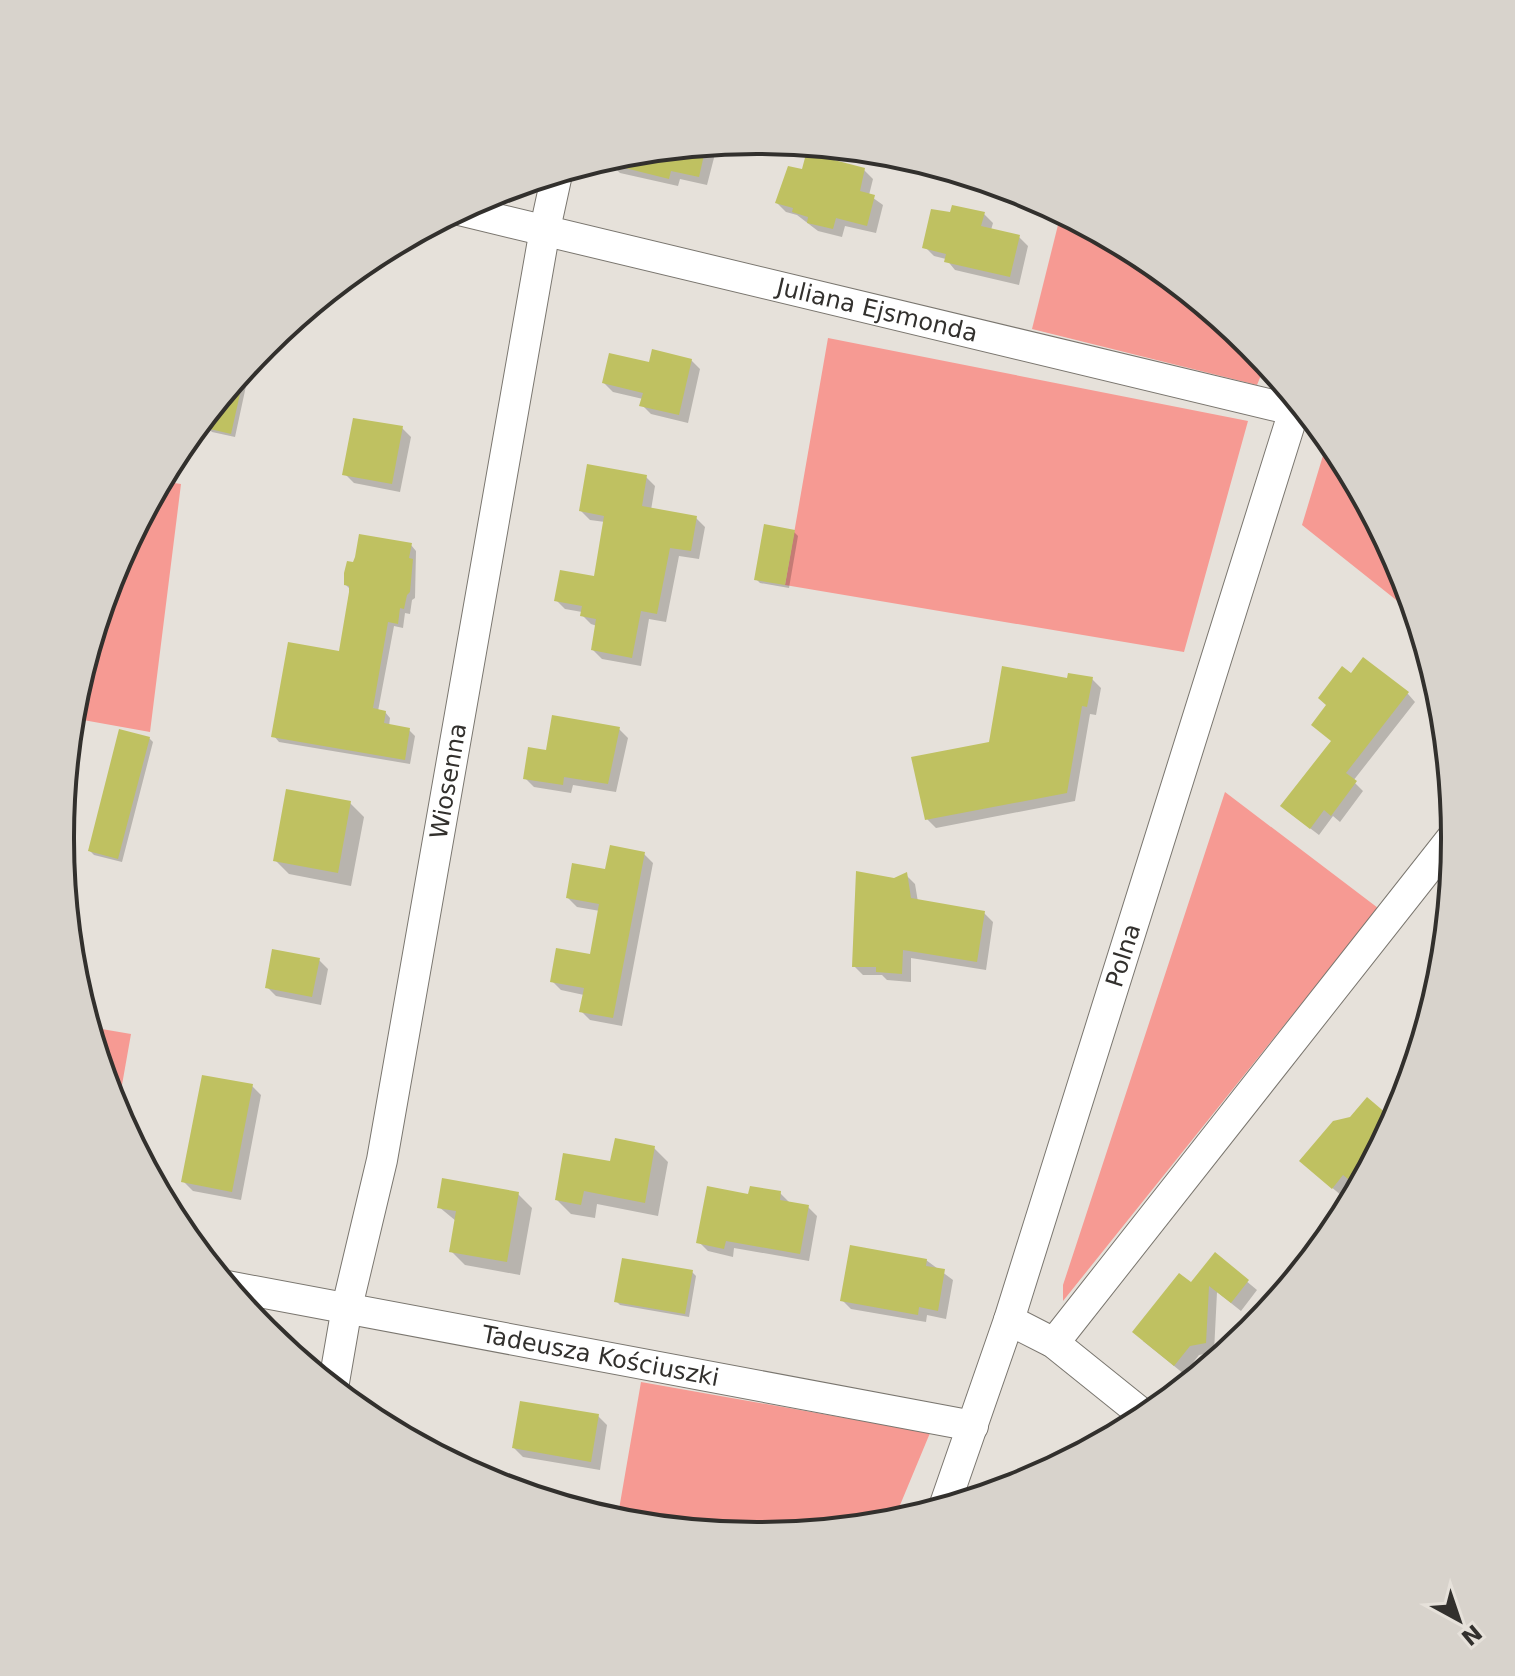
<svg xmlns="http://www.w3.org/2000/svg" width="1515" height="1676" viewBox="0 0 1515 1676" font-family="'DejaVu Sans',sans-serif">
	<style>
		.green { fill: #f69a93 }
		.shadow { fill: #0003 }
		.building { fill: #bfc161 }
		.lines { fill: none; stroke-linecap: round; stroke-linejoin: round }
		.minor-casing { stroke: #7a766f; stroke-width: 32 }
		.minor { stroke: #fff; stroke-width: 30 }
		.labels { text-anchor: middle; stroke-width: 7; stroke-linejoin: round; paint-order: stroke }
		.street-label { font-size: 24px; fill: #32302d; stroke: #e6e1da }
		.rim { fill: none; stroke: #32302d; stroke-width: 4 }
	</style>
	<rect width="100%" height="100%" fill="#e6e1da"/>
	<path class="green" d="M 1061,213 L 1145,258 L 1251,345 L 1266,363 L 1257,385 L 1032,329 Z
		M 828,338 L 1248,421 L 1184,652 L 785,585 Z
		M 1328,439 L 1338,451 L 1402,571 L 1415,615 L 1302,525 Z
		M 161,481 L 181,484 L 150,732 L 72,718 L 74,701 L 113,571 Z
		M 1225,792 L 1378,908 L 1063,1301 L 1063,1285 Z
		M 90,1027 L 131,1034 L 117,1113 L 113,1104 Z
		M 641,1382 L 930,1433 L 893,1522 L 757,1535 L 621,1522 L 617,1521 Z"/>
	<path class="shadow" d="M 706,146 L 715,154 L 707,185 L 680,179 L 678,186 L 620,173 L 611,164 L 612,157 L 622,154 Z
		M 833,162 L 864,170 L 873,179 L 869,195 L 883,205 L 876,233 L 845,226 L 842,237 L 818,231 L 797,215 L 786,212 L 777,203 L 804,171 Z
		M 984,214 L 993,223 L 991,230 L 1019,237 L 1028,246 L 1019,285 L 955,270 L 946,259 L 934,256 L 925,247 Z
		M 691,360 L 700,369 L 688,423 L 651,414 L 642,405 L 643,399 L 613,392 L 604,383 L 651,365 Z
		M 235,381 L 246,386 L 235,437 L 212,432 L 208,428 L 212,408 Z
		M 402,428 L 411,437 L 400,492 L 354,483 L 345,474 Z
		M 646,477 L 655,486 L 651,510 L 696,518 L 705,527 L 699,559 L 679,556 L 666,622 L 649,619 L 641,666 L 602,659 L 593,650 L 597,626 L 591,624 L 582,615 L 582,612 L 565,609 L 556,600 L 595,579 L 605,522 L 590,520 L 581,511 Z
		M 794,532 L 798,536 L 789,588 L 760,583 L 756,579 Z
		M 411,545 L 416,551 L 415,598 L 412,600 L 410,614 L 405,613 L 403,628 L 394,626 L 378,711 L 385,712 L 390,718 L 389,726 L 409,730 L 415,736 L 410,764 L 279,742 L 274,736 L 341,653 L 351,590 L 346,585 Z
		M 1351,676 L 1408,694 L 1415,702 L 1353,781 L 1363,791 L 1340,822 L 1333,816 L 1319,835 L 1290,813 L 1333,742 Z
		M 1092,679 L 1101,688 L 1096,715 L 1090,714 L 1075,801 L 936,828 L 927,819 L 1069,680 Z
		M 619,729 L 628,738 L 616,792 L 573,785 L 571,793 L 534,787 L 525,778 L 547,752 Z
		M 149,738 L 153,742 L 122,862 L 94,855 L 90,851 Z
		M 350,803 L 364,817 L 351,886 L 289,874 L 275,860 Z
		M 644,854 L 653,863 L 622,1026 L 590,1020 L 581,1011 L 584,995 L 561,990 L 552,981 L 591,957 L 600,911 L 577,907 L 568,898 L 607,872 Z
		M 906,875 L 915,884 L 918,902 L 984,913 L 993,922 L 986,970 L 911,958 L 911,982 L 887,980 L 882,975 L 863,975 L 854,966 L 895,880 Z
		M 319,960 L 328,969 L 321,1005 L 276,996 L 267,987 Z
		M 252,1086 L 261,1095 L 241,1200 L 193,1191 L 184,1182 Z
		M 1393,1122 L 1358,1187 L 1353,1183 L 1342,1196 L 1311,1170 Z
		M 654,1148 L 668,1162 L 658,1216 L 597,1204 L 595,1218 L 571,1214 L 557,1200 L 611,1163 Z
		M 780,1193 L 789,1202 L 808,1207 L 817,1216 L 809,1261 L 734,1248 L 733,1257 L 708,1251 L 699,1242 L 750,1196 Z
		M 518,1194 L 532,1208 L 520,1275 L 465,1265 L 451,1251 L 456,1221 L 439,1207 Z
		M 1215,1255 L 1257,1290 L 1241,1311 L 1217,1292 L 1214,1352 L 1199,1355 L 1184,1374 L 1143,1341 Z
		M 926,1260 L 953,1280 L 946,1319 L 927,1315 L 926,1322 L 851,1309 L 842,1300 Z
		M 692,1272 L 696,1276 L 689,1317 L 620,1305 L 616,1301 Z
		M 598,1416 L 607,1425 L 600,1470 L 523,1457 L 514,1448 Z"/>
	<path class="building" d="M 706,146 L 699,177 L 671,171 L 669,179 L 597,161 L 622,154 Z
		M 816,152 L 824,153 L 834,160 L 865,168 L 860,191 L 875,195 L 867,226 L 836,218 L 833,229 L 807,223 L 808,217 L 792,212 L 793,208 L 775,203 L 788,166 L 802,169 L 806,154 Z
		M 952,205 L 985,212 L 981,226 L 1020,235 L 1010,277 L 944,262 L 946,254 L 922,248 L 931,209 L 950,212 Z
		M 652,349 L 692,359 L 679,415 L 639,406 L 643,393 L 602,383 L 609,353 L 649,362 Z
		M 246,367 L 231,434 L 206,428 L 210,411 Z
		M 353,418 L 403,426 L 392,484 L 342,475 Z
		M 587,464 L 647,475 L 642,506 L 697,516 L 691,551 L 670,548 L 657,614 L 641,611 L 632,658 L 591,650 L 596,619 L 580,616 L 582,606 L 554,601 L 560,570 L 594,576 L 604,516 L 579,511 Z
		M 764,524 L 795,530 L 785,585 L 754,580 Z
		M 359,534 L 412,543 L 409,558 L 413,559 L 410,592 L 407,595 L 404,609 L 400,608 L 398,624 L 388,622 L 373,708 L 386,711 L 384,723 L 410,728 L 405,760 L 271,737 L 288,642 L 339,651 L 349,592 L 349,586 L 344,585 L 344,573 L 347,561 L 353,562 L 355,557 Z
		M 1363,657 L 1409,692 L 1346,773 L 1357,781 L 1331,816 L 1324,810 L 1310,829 L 1280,806 L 1331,741 L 1311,725 L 1326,705 L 1318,698 L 1342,666 L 1351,673 Z
		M 1002,666 L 1067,678 L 1068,673 L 1093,677 L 1087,707 L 1082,706 L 1067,793 L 925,820 L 911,757 L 989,742 Z
		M 552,715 L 620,727 L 608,784 L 564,777 L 563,785 L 523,779 L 528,747 L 546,750 Z
		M 119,729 L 150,737 L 118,859 L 88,851 Z
		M 286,789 L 351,801 L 338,873 L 273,861 Z
		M 610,845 L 645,852 L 613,1018 L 579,1012 L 584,988 L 550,982 L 556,948 L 590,954 L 599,904 L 566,898 L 572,863 L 605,869 Z
		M 856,871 L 894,878 L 907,872 L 911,898 L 985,911 L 977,962 L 903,950 L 902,974 L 876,972 L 876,967 L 852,967 Z
		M 272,949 L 320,958 L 312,997 L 265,988 Z
		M 202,1075 L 253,1084 L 232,1192 L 181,1182 Z
		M 1367,1097 L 1394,1120 L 1358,1187 L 1343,1175 L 1332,1189 L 1299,1161 L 1333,1121 L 1350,1117 Z
		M 615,1138 L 655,1146 L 645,1203 L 584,1191 L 581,1205 L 555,1200 L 563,1153 L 610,1161 Z
		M 442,1178 L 519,1192 L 507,1262 L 449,1252 L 456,1211 L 437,1208 Z
		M 707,1186 L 748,1194 L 750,1186 L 781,1191 L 780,1200 L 809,1205 L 800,1254 L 726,1241 L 724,1249 L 696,1243 Z
		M 850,1245 L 927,1259 L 926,1266 L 945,1269 L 938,1311 L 919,1307 L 918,1315 L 840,1301 Z
		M 1215,1252 L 1249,1280 L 1231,1303 L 1209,1286 L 1206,1343 L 1190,1346 L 1174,1366 L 1132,1332 L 1179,1273 L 1191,1282 Z
		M 622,1258 L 693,1270 L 685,1314 L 614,1302 Z
		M 520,1401 L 599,1414 L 591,1462 L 512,1448 Z"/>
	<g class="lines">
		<defs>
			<g id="minor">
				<path id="s1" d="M 459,210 L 1293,410"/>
				<path id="s2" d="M 227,1286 L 973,1426"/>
				<path d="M 1009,1320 L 1054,1343 L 1146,1417"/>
				<path d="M 1054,1343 L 1455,834"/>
				<path id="s3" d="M 333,1388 L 347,1307 L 382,1160 L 545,229 L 557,174"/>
				<path id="s4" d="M 944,1507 L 1009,1320 L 1297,401"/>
			</g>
		</defs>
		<use href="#minor" class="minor-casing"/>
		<use href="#minor" class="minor"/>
	</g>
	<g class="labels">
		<g class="street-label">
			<text dy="8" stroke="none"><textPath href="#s1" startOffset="430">Juliana Ejsmonda</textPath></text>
			<text dy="8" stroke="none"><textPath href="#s3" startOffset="618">Wiosenna</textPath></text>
			<text dy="8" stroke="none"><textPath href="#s4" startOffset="580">Polna</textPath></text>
			<text dy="8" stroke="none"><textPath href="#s2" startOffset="380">Tadeusza Kościuszki</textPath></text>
		</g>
	</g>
	<path d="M0 0H1515V1676H0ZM757 154H758A683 683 0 0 1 1441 837V839A683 683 0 0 1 758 1522H757A683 683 0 0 1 74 839V837A683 683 0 0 1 757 154Z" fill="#d8d3cc" fill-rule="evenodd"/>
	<path class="rim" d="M757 154H758A683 683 0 0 1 1441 837V839A683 683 0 0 1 758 1522H757A683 683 0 0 1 74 839V837A683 683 0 0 1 757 154Z"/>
	<g transform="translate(1459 1620) rotate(140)" stroke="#e6e1da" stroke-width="6" paint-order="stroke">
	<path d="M0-6L14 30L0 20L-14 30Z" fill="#32302d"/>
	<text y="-12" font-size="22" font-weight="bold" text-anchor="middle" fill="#32302d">N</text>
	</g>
</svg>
